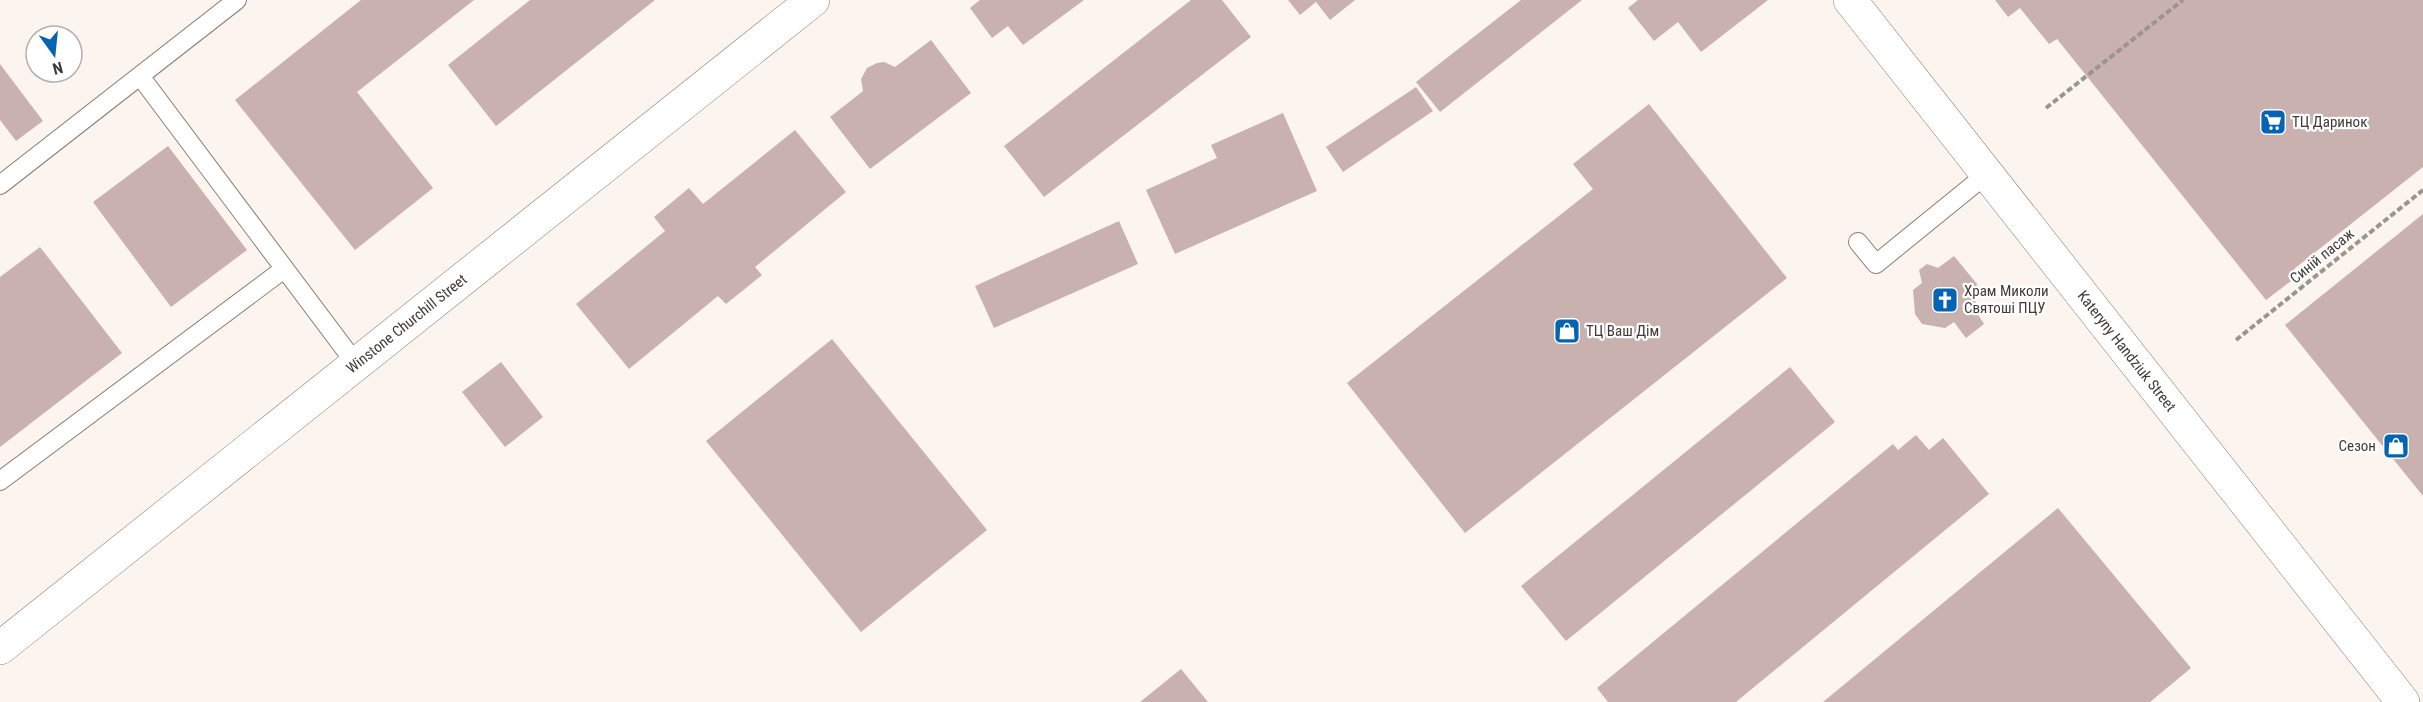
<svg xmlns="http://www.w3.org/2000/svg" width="2423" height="702" viewBox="0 0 2423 702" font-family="'Roboto Condensed',sans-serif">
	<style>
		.building { fill: #c9b1b0 }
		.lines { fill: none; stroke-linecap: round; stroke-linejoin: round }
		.service-casing { stroke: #8e7c70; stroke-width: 20 }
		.minor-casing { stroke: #8e7c70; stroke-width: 34 }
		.tertiary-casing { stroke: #8e7c70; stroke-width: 34 }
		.path { stroke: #9c948f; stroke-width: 4; stroke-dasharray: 6 3; stroke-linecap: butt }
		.service { stroke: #fff; stroke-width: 18 }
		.minor { stroke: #fff; stroke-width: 33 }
		.tertiary { stroke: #fff; stroke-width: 33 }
		.labels { text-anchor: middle; stroke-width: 4.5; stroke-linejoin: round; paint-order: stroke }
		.poi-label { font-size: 15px; fill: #413a34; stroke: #fff; text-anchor: start }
		.street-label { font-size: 15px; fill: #413a34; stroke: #fff }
	</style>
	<rect width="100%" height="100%" fill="#fcf4ef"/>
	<path class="building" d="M 361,0 L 474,0 L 357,92 L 433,188 L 355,250 L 235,100 Z
		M 530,0 L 655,0 L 496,126 L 448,65 Z
		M 980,0 L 1084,0 L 1023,45 L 1008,26 L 992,38 L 970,8 Z
		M 1191,0 L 1222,0 L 1251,37 L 1044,197 L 1004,146 Z
		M 1288,0 L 1355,0 L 1330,20 L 1316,2 L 1300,15 Z
		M 1521,0 L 1582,0 L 1440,112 L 1416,82 Z
		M 1638,0 L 1768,0 L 1701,52 L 1678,22 L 1654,41 L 1628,8 Z
		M 1995,0 L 2423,0 L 2423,167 L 2294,269 L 2299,275 L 2266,300 L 2057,39 L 2049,44 L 2020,8 L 2008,17 Z
		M 931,40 L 971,93 L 870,169 L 830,117 L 863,91 L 861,79 L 867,68 L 877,63 L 884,62 L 895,67 Z
		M 0,64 L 43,121 L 16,141 L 0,120 Z
		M 1416,87 L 1433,111 L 1343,172 L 1326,147 Z
		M 1649,104 L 1787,278 L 1465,533 L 1347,383 L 1593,189 L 1573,164 Z
		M 1283,113 L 1317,191 L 1175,254 L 1146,190 L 1217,158 L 1211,145 Z
		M 795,130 L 846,192 L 755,267 L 762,275 L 726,304 L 718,296 L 629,369 L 576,304 L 665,231 L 654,217 L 689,188 L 703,204 Z
		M 168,146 L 247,250 L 171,307 L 93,202 Z
		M 2423,214 L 2423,496 L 2285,325 Z
		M 1119,221 L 1138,264 L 994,328 L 975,286 Z
		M 40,247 L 122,353 L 0,447 L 0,277 Z
		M 1954,256 L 1977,284 L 1975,310 L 1984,324 L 1966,338 L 1954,322 L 1945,328 L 1922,324 L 1915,314 L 1913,290 L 1922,283 L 1919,270 L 1927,264 L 1938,268 Z
		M 832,339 L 987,530 L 861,632 L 706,441 Z
		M 501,362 L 543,417 L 505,447 L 462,392 Z
		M 1790,367 L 1835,422 L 1566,641 L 1521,586 Z
		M 1916,435 L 1929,450 L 1943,438 L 1989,494 L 1736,702 L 1608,702 L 1597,688 L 1893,444 L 1898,450 Z
		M 2058,508 L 2191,668 L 2150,702 L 1823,702 Z
		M 1181,669 L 1208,702 L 1140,702 Z"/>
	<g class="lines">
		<defs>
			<path id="service" d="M 140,76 L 356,364
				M 0,185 L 237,0
				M 1858,242 L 1876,264 L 1988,173
				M 0,481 L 284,269"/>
			<g id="minor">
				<path id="s1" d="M 1850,0 L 2403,702"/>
			</g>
			<g id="tertiary">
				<path id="s2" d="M 0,648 L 813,0"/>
			</g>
		</defs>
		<use href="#service" class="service-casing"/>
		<use href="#minor" class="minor-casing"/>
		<use href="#tertiary" class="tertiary-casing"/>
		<path class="path" d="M 2046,108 L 2183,0
			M 2236,340 L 2423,190"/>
		<use href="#service" class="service"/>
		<use href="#minor" class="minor"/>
		<use href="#tertiary" class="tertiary"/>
	</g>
	<defs>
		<symbol id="supermarket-square" viewBox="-11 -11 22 22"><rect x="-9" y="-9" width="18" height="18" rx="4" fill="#0464b1" stroke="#fff"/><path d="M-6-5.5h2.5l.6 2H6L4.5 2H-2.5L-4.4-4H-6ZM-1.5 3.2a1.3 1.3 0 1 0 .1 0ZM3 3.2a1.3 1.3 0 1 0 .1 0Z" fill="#fff"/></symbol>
		<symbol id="church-square" viewBox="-11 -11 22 22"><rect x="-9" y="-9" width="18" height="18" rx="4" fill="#0464b1" stroke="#fff"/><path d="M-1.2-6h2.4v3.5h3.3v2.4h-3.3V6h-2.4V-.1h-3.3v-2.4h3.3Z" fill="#fff"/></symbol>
		<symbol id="shop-square" viewBox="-11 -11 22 22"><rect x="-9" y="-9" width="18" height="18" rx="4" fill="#0464b1" stroke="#fff"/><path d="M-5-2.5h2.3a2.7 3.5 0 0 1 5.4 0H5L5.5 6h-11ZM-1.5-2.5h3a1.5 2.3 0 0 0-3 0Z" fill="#fff"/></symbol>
	</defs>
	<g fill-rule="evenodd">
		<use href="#supermarket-square" x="2258" y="107" width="30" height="30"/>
		<use href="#church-square" x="1930" y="285" width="30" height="30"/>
		<use href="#shop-square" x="1552" y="316" width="30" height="30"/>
		<use href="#shop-square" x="2381" y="431" width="30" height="30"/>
	</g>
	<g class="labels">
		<g class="poi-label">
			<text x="2292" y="127">ТЦ Даринок</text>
			<text x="1964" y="296">Храм Миколи<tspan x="1964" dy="17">Святоші ПЦУ</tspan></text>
			<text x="1586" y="336">ТЦ Ваш Дім</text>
			<text x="2376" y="451" text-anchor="end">Сезон</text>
		</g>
		<g class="street-label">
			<text transform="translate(2322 256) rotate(-39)" y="5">Синій пасаж</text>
			<text dy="5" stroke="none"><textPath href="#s2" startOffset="520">Winstone Churchill Street</textPath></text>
			<text dy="5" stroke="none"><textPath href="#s1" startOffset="447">Kateryny Handziuk Street</textPath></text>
		</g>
	</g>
	<g transform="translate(54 54) rotate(165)"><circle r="28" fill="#ffffff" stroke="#b3b0ae" stroke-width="1.5"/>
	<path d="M0-4.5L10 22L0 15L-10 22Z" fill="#0464b1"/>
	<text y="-9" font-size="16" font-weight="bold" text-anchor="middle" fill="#413a34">N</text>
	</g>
</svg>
